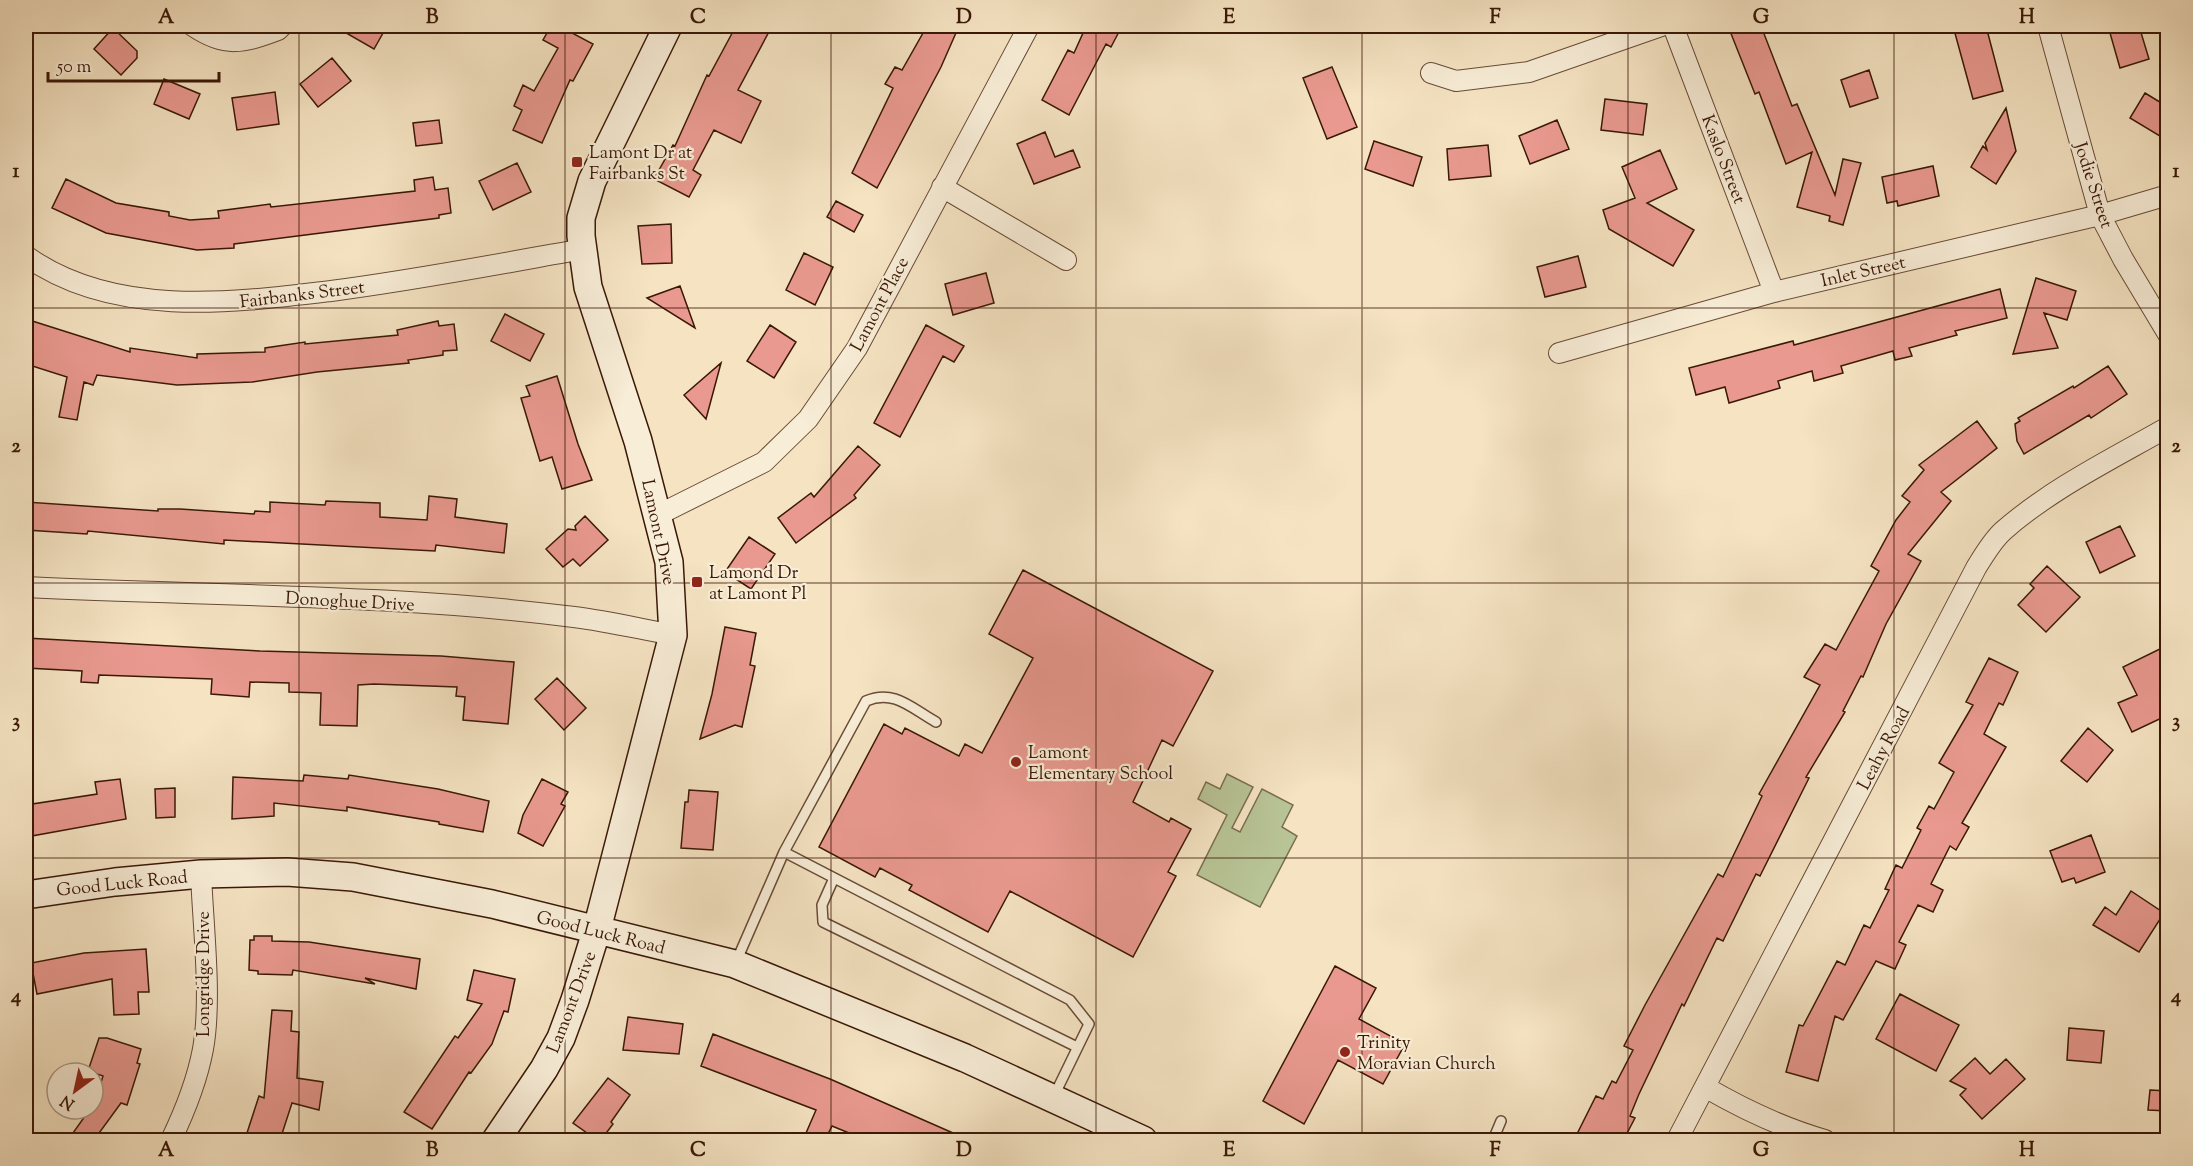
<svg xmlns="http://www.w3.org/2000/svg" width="2193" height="1166" viewBox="0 0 2193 1166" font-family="'Sorts Mill Goudy',serif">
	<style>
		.green { fill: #b8c496; stroke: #796e4e; stroke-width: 1.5 }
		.building { fill: #e9998f; stroke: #3a1807; stroke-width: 1.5 }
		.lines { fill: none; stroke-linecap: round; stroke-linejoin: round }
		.lane-casing { stroke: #694b36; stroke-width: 12 }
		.street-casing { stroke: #694b36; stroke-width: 22 }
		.secondary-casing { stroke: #3a1807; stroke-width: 30 }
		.lane { stroke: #f8edd7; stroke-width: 9 }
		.street { stroke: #f8edd7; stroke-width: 20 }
		.secondary { stroke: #f8edd7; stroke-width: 27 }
		.grid { fill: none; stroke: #3a1807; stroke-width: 1.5; stroke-opacity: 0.55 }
		.poi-dot { fill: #8f2418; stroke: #f8edd7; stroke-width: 2 }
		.labels { text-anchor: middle; stroke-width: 4.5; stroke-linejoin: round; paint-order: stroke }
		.poi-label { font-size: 18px; fill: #3a1807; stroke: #f8edd7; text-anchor: start }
		.street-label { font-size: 18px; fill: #3a1807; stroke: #f8edd7 }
		.neatline { fill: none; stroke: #3a1807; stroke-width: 2 }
		.grid-label { font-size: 20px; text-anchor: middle; font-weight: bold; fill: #3a1807 }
	</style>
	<rect width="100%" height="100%" fill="#f5e3c2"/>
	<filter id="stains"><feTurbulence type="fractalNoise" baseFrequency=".00333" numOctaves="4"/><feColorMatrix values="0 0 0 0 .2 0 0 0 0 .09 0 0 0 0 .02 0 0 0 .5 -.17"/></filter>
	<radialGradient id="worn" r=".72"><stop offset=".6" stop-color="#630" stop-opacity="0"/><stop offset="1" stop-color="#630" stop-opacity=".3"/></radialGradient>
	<path class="green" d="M 1227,774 L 1253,787 L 1232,828 L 1240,832 L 1262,789 L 1293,805 L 1282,827 L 1297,836 L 1260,907 L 1197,875 L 1227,815 L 1198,799 L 1206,782 L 1220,789 Z"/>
	<path class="building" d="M 334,26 L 387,26 L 374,49 Z
		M 551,26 L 559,26 L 593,44 L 573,81 L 570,80 L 542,143 L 513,130 L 522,110 L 514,106 L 523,85 L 534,91 L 558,48 L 543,40 Z
		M 736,26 L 772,26 L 738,90 L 761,101 L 741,143 L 714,130 L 693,170 L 701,175 L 689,197 L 654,179 L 673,145 L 675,146 L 707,75 L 709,76 Z
		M 927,26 L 959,26 L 941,67 L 877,188 L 852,173 L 893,88 L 885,84 L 895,67 L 902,70 Z
		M 1069,26 L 1122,26 L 1111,47 L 1106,44 L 1069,115 L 1042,100 L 1068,50 L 1074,53 L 1083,33 Z
		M 1728,26 L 1761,26 L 1792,106 L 1797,104 L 1835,195 L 1843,159 L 1861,163 L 1843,225 L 1829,221 L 1830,216 L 1797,207 L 1812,152 L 1786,164 L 1759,92 L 1755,94 Z
		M 1953,26 L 1986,26 L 2003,91 L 1973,99 Z
		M 2108,26 L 2139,26 L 2149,59 L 2120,68 Z
		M 113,28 L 137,51 L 137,58 L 121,75 L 94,49 Z
		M 332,58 L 351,81 L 318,107 L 300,84 Z
		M 1332,67 L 1357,127 L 1327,139 L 1303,78 Z
		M 1869,70 L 1878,98 L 1850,107 L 1841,80 Z
		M 164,79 L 200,94 L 189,119 L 154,104 Z
		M 275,92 L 279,124 L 237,130 L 232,98 Z
		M 2145,93 L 2168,107 L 2168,141 L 2130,118 Z
		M 1605,99 L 1647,104 L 1643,135 L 1601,130 Z
		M 2006,108 L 2016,151 L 1996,184 L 1971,167 L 1983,146 L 1987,150 L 1985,143 Z
		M 439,120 L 442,143 L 416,146 L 413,123 Z
		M 1557,120 L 1569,149 L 1530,164 L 1519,136 Z
		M 1045,132 L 1055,157 L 1073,150 L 1080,167 L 1034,184 L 1017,144 Z
		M 1374,141 L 1422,157 L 1413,186 L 1365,169 Z
		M 1488,145 L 1491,176 L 1449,180 L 1447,149 Z
		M 1660,150 L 1677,189 L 1647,203 L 1694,230 L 1673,266 L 1609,229 L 1603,210 L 1635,198 L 1622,167 Z
		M 517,163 L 531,192 L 493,210 L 479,181 Z
		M 1933,166 L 1939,196 L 1898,206 L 1897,201 L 1887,203 L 1882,177 Z
		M 433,177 L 435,190 L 448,188 L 451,213 L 439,215 L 439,218 L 234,244 L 234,248 L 197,250 L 106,233 L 52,208 L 66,179 L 116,203 L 169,212 L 169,216 L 190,220 L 219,218 L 218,211 L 270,204 L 271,207 L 415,191 L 414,180 Z
		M 836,201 L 863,215 L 854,232 L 827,217 Z
		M 671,224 L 672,263 L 642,264 L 638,226 Z
		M 804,253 L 833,267 L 815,305 L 786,290 Z
		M 1578,256 L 1586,287 L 1545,297 L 1537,267 Z
		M 986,273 L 994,303 L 953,315 L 945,284 Z
		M 2036,278 L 2076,291 L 2067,320 L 2044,313 L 2058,348 L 2013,354 Z
		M 680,286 L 695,328 L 647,298 Z
		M 2000,289 L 2007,318 L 1955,331 L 1957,335 L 1909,348 L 1912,356 L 1895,360 L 1893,351 L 1841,366 L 1843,373 L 1814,381 L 1812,371 L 1778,381 L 1780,388 L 1729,403 L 1725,387 L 1696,395 L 1689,368 L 1793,341 L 1794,345 Z
		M 505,314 L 544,334 L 530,361 L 491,341 Z
		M 26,319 L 130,352 L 130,348 L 197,358 L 197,354 L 265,352 L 265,348 L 305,342 L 305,344 L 398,335 L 397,330 L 438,321 L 439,326 L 454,324 L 457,350 L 443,351 L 443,355 L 408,360 L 409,363 L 317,372 L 252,382 L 177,385 L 97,375 L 93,385 L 84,382 L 77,420 L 59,417 L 67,377 L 26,364 Z
		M 770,325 L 796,342 L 774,378 L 747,361 Z
		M 926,325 L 964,346 L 954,362 L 943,356 L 900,437 L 874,423 Z
		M 721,363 L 706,419 L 684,395 Z
		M 2108,366 L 2127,394 L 2091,418 L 2089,415 L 2024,454 L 2017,441 L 2015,424 L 2020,421 L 2018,418 L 2073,386 L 2074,388 Z
		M 557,376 L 578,444 L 592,480 L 562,489 L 552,457 L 540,461 L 521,398 L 530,396 L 526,386 Z
		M 1977,421 L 1997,448 L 1941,492 L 1951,501 L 1908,554 L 1921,561 L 1886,624 L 1863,677 L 1861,676 L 1843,711 L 1845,712 L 1806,777 L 1809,778 L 1760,876 L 1756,874 L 1723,941 L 1717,938 L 1684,1006 L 1682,1004 L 1639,1094 L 1630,1116 L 1635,1118 L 1624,1139 L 1574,1140 L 1596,1096 L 1603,1099 L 1612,1081 L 1616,1083 L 1633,1050 L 1624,1046 L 1645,1005 L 1718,874 L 1723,877 L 1762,796 L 1759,794 L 1820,685 L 1804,677 L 1825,644 L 1836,650 L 1879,571 L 1871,566 L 1896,520 L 1910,502 L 1902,496 L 1924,470 L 1919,465 Z
		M 858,446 L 880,465 L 854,495 L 856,498 L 796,543 L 778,518 L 811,493 L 814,497 Z
		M 429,496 L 457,499 L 455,517 L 507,524 L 504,553 L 436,545 L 435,551 L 224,540 L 224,544 L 88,531 L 87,534 L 26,530 L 26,502 L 158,511 L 158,509 L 180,509 L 254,514 L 255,511 L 270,512 L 270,502 L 325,505 L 326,501 L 380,503 L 380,517 L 427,520 Z
		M 585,516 L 608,540 L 580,566 L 573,559 L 563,567 L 546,549 L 568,529 L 576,530 L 575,526 Z
		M 2120,526 L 2135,556 L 2100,573 L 2086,542 Z
		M 749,537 L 775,554 L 751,589 L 725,572 Z
		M 2047,566 L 2080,597 L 2046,632 L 2018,605 L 2034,588 L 2030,584 Z
		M 1023,570 L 1213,671 L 1173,746 L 1162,740 L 1133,802 L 1169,822 L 1171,818 L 1191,829 L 1168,872 L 1176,876 L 1133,957 L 1010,891 L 988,932 L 909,890 L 912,885 L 880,868 L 875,877 L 819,847 L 884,724 L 902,734 L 905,728 L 959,756 L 965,744 L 982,753 L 1033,658 L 989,634 Z
		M 725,627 L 756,633 L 750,665 L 755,666 L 742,727 L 735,725 L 700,739 L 712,694 Z
		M 26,638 L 260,651 L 441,656 L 514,662 L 508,724 L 463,720 L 465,697 L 456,696 L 457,687 L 374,684 L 358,685 L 357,726 L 320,725 L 321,693 L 289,692 L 289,683 L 250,682 L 249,697 L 211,694 L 212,679 L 99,675 L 98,683 L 81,682 L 82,671 L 26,668 Z
		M 2168,645 L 2168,715 L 2132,732 L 2118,703 L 2137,695 L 2123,667 Z
		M 1989,658 L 2018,672 L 2003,705 L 1999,703 L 1984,734 L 2006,747 L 1962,823 L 1969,827 L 1956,850 L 1950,846 L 1931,884 L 1943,890 L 1933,912 L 1918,905 L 1899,942 L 1906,945 L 1895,969 L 1876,961 L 1843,1020 L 1835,1016 L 1818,1081 L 1786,1072 L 1799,1025 L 1803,1026 L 1837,961 L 1845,965 L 1864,925 L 1870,928 L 1889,890 L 1885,889 L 1896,865 L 1902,868 L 1921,830 L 1917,828 L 1929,806 L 1934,809 L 1954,772 L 1939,763 L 1973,705 L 1966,702 Z
		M 557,678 L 586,708 L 564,730 L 535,699 Z
		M 2088,728 L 2113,750 L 2087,782 L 2061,761 Z
		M 304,775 L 348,779 L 349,775 L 438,789 L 489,801 L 483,832 L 439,824 L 439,822 L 347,807 L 347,811 L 274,803 L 274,816 L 232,819 L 233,777 L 303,781 Z
		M 120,779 L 126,819 L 26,837 L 26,805 L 97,794 L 95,782 Z
		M 542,779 L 568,792 L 561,804 L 565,806 L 543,846 L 518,833 L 523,815 Z
		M 175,788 L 175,817 L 156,818 L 155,789 Z
		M 689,790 L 718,792 L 713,850 L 681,848 L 685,802 L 688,802 Z
		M 2091,835 L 2105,872 L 2076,883 L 2074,878 L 2062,882 L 2050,851 Z
		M 2131,891 L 2164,913 L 2139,952 L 2093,925 L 2105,907 L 2116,915 Z
		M 254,936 L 272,936 L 272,941 L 309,942 L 420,959 L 416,989 L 365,978 L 375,984 L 293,970 L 292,975 L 258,974 L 258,971 L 249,970 L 250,940 L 254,940 Z
		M 146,949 L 149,992 L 138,992 L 139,1014 L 114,1015 L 112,979 L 37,994 L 31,963 L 84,953 Z
		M 1335,966 L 1376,988 L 1359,1019 L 1405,1044 L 1383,1084 L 1338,1060 L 1304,1124 L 1263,1101 Z
		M 474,970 L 515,979 L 508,1012 L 504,1011 L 492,1044 L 471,1073 L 469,1072 L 432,1129 L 404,1112 L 455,1036 L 458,1038 L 482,1004 L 467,1000 Z
		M 1900,994 L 1959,1025 L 1936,1071 L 1876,1039 Z
		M 272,1010 L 292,1011 L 291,1031 L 299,1032 L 297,1078 L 323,1082 L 319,1110 L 292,1103 L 280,1140 L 260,1140 L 246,1136 L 259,1096 L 264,1098 Z
		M 628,1017 L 683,1024 L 679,1054 L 623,1050 Z
		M 2069,1028 L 2104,1031 L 2101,1063 L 2067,1060 Z
		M 713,1034 L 830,1079 L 969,1140 L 866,1140 L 832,1126 L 825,1140 L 803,1140 L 816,1110 L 701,1066 Z
		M 99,1038 L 107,1038 L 141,1049 L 137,1063 L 140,1064 L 127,1105 L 121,1103 L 94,1140 L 68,1140 L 90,1109 L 93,1109 L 103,1076 L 88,1071 Z
		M 1975,1058 L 1990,1074 L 2006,1059 L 2025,1079 L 1982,1119 L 1960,1095 L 1966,1089 L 1950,1081 Z
		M 608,1078 L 630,1095 L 611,1122 L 613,1124 L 601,1140 L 597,1140 L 573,1123 Z
		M 2150,1090 L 2168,1091 L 2168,1111 L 2148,1110 Z"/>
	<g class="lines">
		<defs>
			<path id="lane" d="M 784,852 L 866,701 C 894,689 911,708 936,722
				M 834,878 L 822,905 L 823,922 L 1077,1047
				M 736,962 L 784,852 L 1070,1000 L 1089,1024 L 1054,1096
				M 1493,1140 L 1501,1121"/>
			<path id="street" d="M 193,26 C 225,48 244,43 278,30 L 282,26
				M 1673,26 L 1774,292
				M 2048,26 L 2100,215 L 2123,259 L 2168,334
				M 1431,73 L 1456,81 L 1529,72 L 1661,26
				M 942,187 L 1066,260
				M 26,256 C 113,318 231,303 331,291 C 416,280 499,264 583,249
				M 1559,353 L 1774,292 L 2100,215 L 2168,195
				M 658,515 L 764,462 L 808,419 L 857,348 L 1029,26
				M 26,587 C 208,596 393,594 574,617 C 607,621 640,629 673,635
				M 1705,1087 C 1743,1109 1783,1128 1825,1140
				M 171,1140 C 185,1111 197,1081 203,1049 C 212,999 203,926 201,874
				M 1677,1140 L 1976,568 C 1984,555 1992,541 2003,531 C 2052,488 2112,459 2168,427"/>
			<path id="secondary" d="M 26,895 L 115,882 L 201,874 L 287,872 L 353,877 L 492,904 L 735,964 L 965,1058 L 1143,1140
				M 496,1140 L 544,1069 L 561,1038 L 575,1000 L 597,929 L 673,635 L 669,562 L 638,441 L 588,287 L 581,236 L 581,218 L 592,181 L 668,26"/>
		</defs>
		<use href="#lane" class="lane-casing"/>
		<use href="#street" class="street-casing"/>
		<use href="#secondary" class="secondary-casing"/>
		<use href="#lane" class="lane"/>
		<use href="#street" class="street"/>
		<use href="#secondary" class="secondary"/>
	</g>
	<path class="grid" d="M 299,26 L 299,1140M 565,26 L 565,1140M 831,26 L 831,1140M 1096,26 L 1096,1140M 1362,26 L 1362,1140M 1628,26 L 1628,1140M 1894,26 L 1894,1140M 26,308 L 2168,308M 26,583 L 2168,583M 26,858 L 2168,858"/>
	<g class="poi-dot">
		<rect x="571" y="156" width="12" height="12" rx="3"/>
		<rect x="691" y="576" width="12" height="12" rx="3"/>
		<circle cx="1016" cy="762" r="6"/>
		<circle cx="1345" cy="1052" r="6"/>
	</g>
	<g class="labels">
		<g class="poi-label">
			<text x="589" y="158">Lamont Dr at<tspan x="589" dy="21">Fairbanks St</tspan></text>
			<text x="709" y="578">Lamond Dr<tspan x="709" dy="21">at Lamont Pl</tspan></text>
			<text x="1028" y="758">Lamont<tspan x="1028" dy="21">Elementary School</tspan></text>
			<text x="1357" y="1048">Trinity<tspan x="1357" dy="21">Moravian Church</tspan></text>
		</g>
		<g class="street-label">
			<text transform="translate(1724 159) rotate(69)" y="6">Kaslo Street</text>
			<text transform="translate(2094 185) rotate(72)" y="6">Jodie Street</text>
			<text transform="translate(1863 271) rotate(-13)" y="6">Inlet Street</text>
			<text transform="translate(302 294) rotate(-7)" y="6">Fairbanks Street</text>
			<text transform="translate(879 304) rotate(-62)" y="6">Lamont Place</text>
			<text transform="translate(659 532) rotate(78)" y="6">Lamont Drive</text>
			<text transform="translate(350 601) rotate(3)" y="6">Donoghue Drive</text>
			<text transform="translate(1883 748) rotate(-62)" y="6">Leahy Road</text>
			<text transform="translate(122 883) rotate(-6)" y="6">Good Luck Road</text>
			<text transform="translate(601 932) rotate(14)" y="6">Good Luck Road</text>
			<text transform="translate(203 974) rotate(-90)" y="6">Longridge Drive</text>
			<text transform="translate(571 1002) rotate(-69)" y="6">Lamont Drive</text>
		</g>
	</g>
	<rect width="2193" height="1166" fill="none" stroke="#f5e3c2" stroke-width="66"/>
	<g transform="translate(75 1091) rotate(213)"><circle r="28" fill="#f8edd7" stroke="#ac9884" stroke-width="1.5"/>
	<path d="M0-4.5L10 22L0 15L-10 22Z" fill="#8f2418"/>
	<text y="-9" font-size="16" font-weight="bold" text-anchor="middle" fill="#3a1807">N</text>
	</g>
	<path d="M48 72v9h171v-9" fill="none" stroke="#3a1807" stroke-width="3"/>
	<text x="57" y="72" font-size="18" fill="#3a1807" stroke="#f8edd7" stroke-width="4.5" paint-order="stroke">50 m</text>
	<rect x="33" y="33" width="2127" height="1100" class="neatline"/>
	<g class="grid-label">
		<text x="166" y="23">A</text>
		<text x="432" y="23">B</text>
		<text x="698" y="23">C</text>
		<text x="964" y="23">D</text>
		<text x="1229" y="23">E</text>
		<text x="1495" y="23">F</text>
		<text x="1761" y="23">G</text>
		<text x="2027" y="23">H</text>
		<text x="16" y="177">1</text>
		<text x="2176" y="177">1</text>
		<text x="16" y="452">2</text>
		<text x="2176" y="452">2</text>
		<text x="16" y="727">3</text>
		<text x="2176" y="727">3</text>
		<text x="16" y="1002">4</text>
		<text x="2176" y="1002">4</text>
		<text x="166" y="1156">A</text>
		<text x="432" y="1156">B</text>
		<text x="698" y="1156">C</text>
		<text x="964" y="1156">D</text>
		<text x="1229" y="1156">E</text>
		<text x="1495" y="1156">F</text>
		<text x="1761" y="1156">G</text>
		<text x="2027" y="1156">H</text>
	</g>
	<rect width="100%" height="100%" filter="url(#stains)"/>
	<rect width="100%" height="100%" fill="url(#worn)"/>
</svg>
